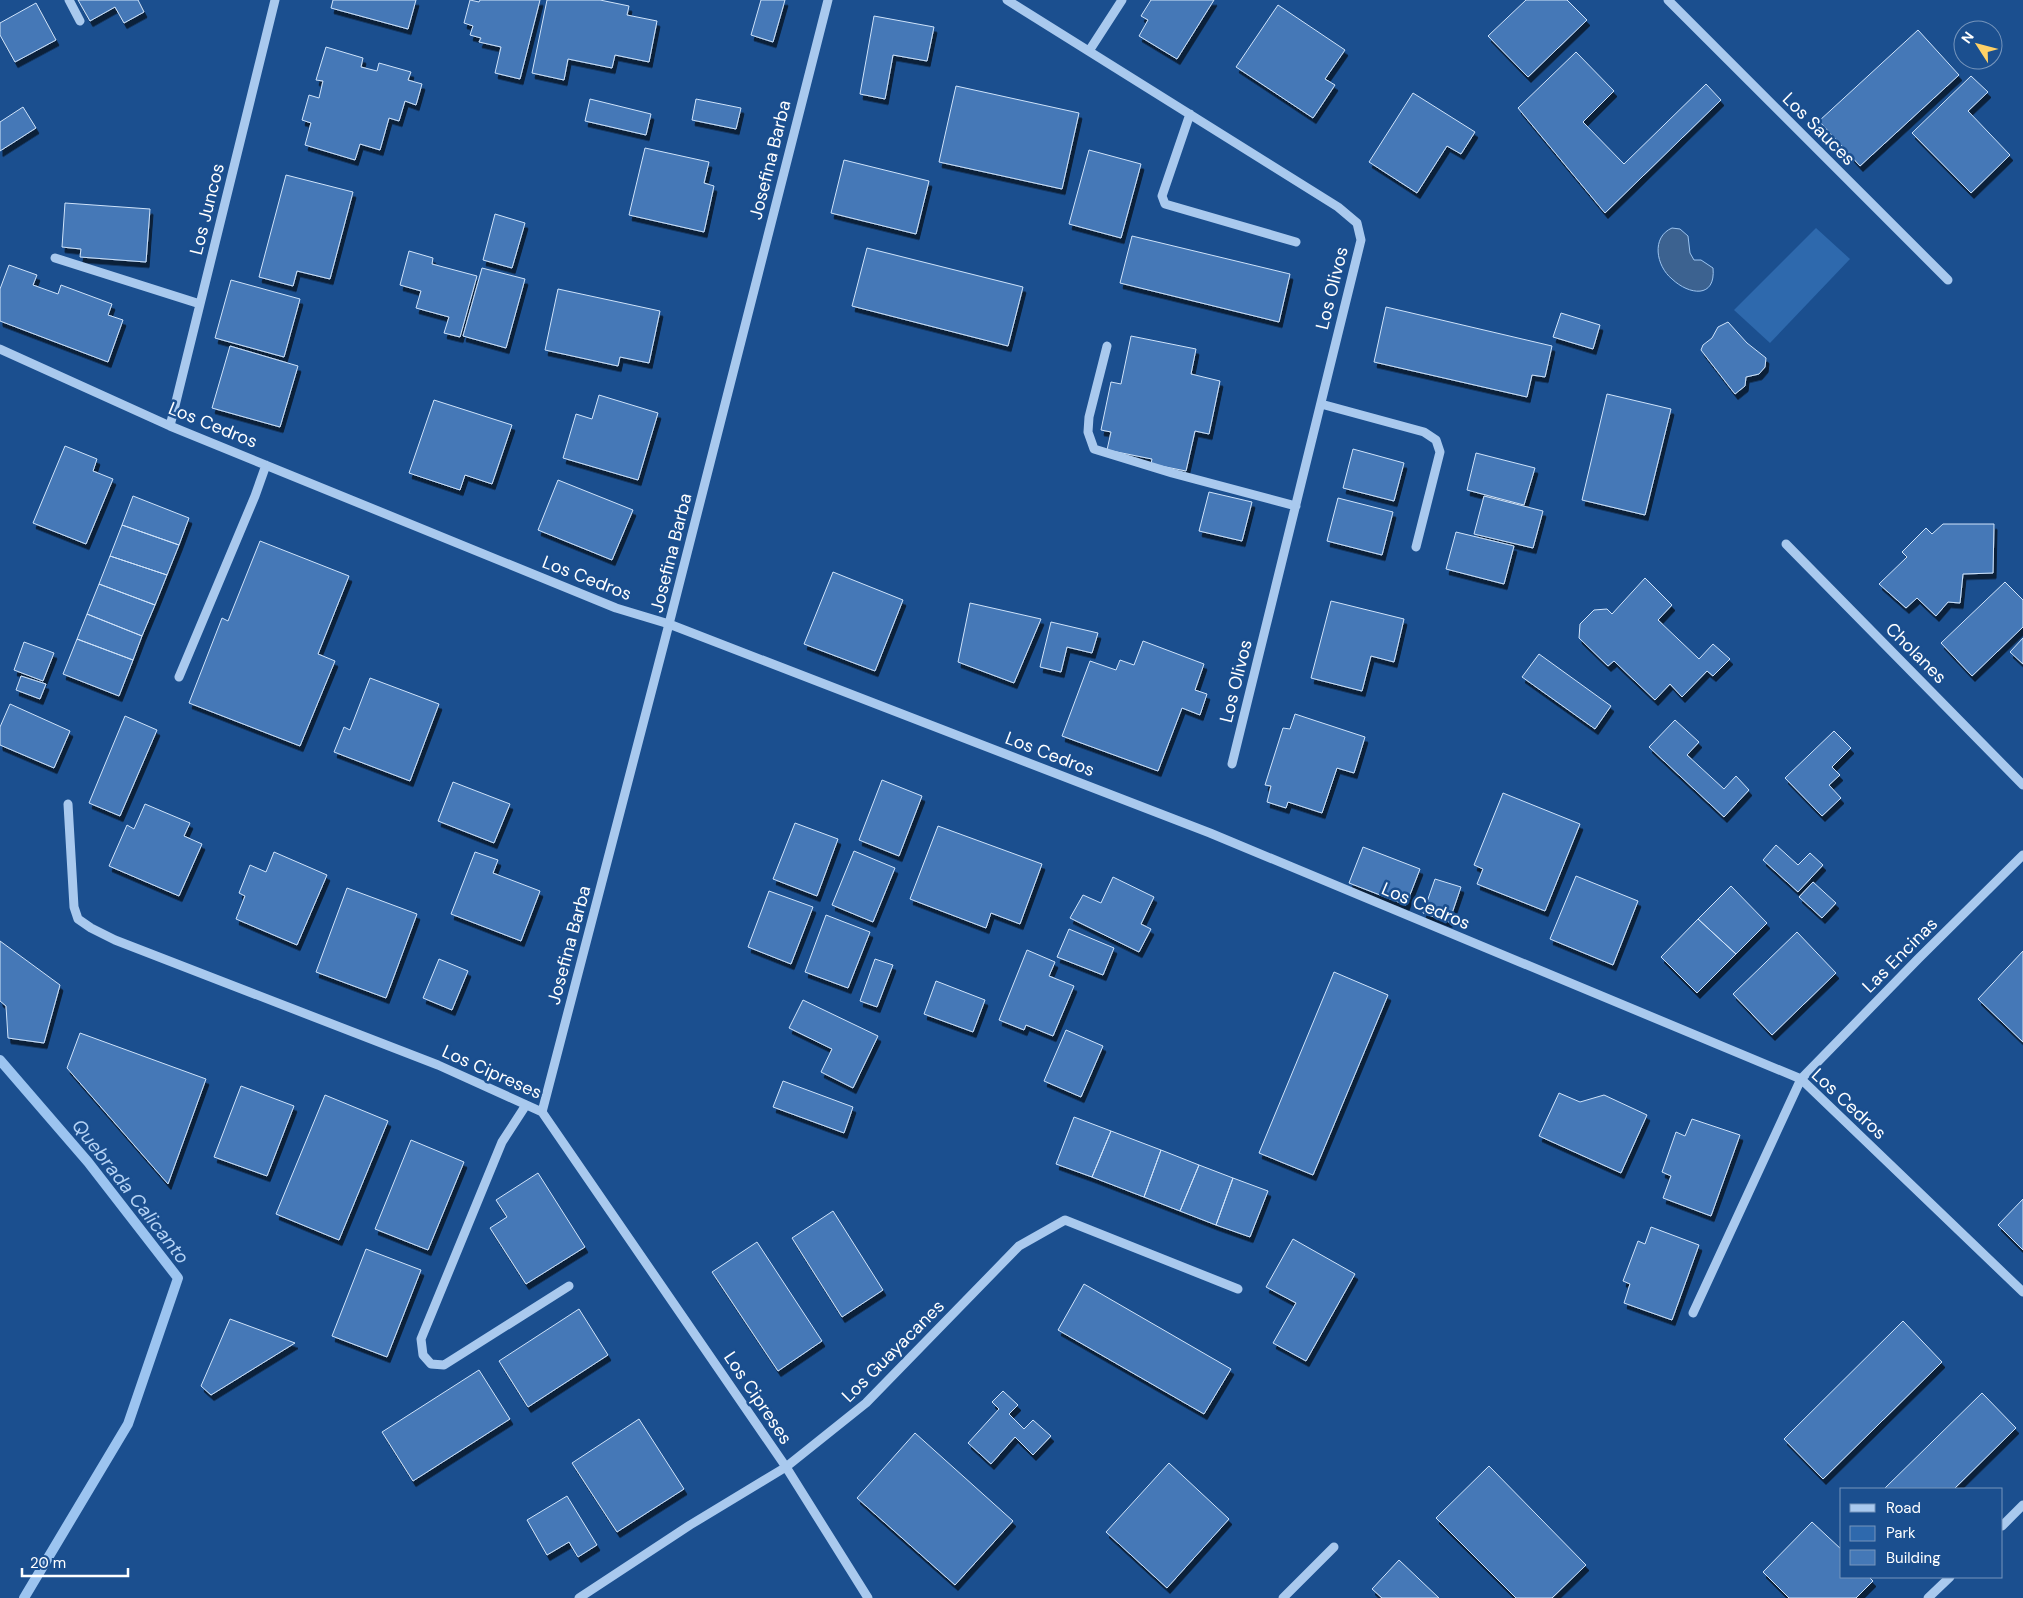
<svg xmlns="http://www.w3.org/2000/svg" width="2023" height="1598" viewBox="0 0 2023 1598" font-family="'DM Sans',sans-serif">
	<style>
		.green { fill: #2e69ad }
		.water { fill: #3c6290; stroke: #9cc4f0 }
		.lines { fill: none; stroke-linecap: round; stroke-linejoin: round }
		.stream { stroke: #9cc4f0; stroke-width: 10 }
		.building { fill: #4478b7; stroke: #cfe3fa; filter: url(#shadow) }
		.minor { stroke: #a9c9ee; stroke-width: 9 }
		.labels { text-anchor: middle; stroke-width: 5; stroke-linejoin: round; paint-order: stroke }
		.street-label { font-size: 18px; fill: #fff; stroke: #1b4f8f }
		.water-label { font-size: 19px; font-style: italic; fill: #b5d3f5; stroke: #1b4f8f }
	</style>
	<defs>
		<filter id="shadow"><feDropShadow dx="3" dy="5.5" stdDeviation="0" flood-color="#0009"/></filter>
	</defs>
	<rect width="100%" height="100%" fill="#1b4f8f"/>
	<path class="green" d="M 1816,228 L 1850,259 L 1770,343 L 1734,310 Z"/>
	<path class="water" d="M 1672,228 L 1680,229 L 1688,236 L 1690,253 L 1694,260 L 1701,260 L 1713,268 C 1716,299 1689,295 1672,279 C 1656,266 1651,237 1672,228 Z"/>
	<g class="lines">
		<path class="stream" d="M 0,1060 L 88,1162 L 178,1278 L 128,1424 L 24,1598"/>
	</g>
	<path class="building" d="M 78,0 L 138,0 L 144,12 L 124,23 L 115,7 L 90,21 Z
		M 333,0 L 416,0 L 408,29 L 331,8 Z
		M 470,0 L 479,2 L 480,0 L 540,0 L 520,79 L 495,73 L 501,47 L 479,42 L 481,38 L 470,35 L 473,26 L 464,23 Z
		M 547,0 L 600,0 L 629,6 L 627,15 L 657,21 L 649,62 L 615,55 L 612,68 L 568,59 L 564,80 L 532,73 Z
		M 761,0 L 785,0 L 773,42 L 751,35 Z
		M 1151,0 L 1214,0 L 1177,59 L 1139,36 L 1148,20 L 1141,16 Z
		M 1526,0 L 1567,0 L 1587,20 L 1528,77 L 1488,36 Z
		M 36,3 L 56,40 L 15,62 L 0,35 L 0,23 Z
		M 1278,5 L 1345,50 L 1325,79 L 1335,85 L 1313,118 L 1236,67 Z
		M 874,16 L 934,27 L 927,61 L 893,55 L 885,99 L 860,94 Z
		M 1918,30 L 1959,75 L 1860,166 L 1819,121 Z
		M 326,47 L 363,58 L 361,67 L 377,71 L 379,63 L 411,72 L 408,80 L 422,84 L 416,105 L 405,101 L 399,121 L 389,118 L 380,150 L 360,144 L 355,160 L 305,145 L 311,123 L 302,120 L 309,95 L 319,98 L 323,81 L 316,80 Z
		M 1576,52 L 1614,91 L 1583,122 L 1624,164 L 1706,84 L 1721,100 L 1605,213 L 1518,108 Z
		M 1971,76 L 1988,92 L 1968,111 L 2010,155 L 1971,193 L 1912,133 Z
		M 956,86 L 1079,113 L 1062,189 L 939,162 Z
		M 1413,93 L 1475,132 L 1461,154 L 1447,146 L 1417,193 L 1369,162 Z
		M 590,99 L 651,114 L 646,135 L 585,121 Z
		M 696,99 L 741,108 L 736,129 L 692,120 Z
		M 23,107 L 36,128 L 0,151 L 0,122 Z
		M 645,148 L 709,162 L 704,183 L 714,186 L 704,232 L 629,215 Z
		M 1089,150 L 1141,164 L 1121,238 L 1069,224 Z
		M 844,160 L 929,181 L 916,234 L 831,213 Z
		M 286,175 L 353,192 L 330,279 L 297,271 L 293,286 L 259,277 Z
		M 65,203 L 150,209 L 146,262 L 80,257 L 81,249 L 62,247 Z
		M 495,214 L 525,223 L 512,268 L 483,260 Z
		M 1132,236 L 1290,274 L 1279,322 L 1120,283 Z
		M 867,248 L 1023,287 L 1008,346 L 852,306 Z
		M 409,251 L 433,258 L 432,264 L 477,276 L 460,337 L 444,333 L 449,317 L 416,308 L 421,291 L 400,285 Z
		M 9,265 L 37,275 L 33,285 L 58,294 L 61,285 L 112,304 L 108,315 L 123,320 L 108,362 L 0,321 L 0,289 Z
		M 482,268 L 525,279 L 506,348 L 463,336 Z
		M 231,280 L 300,299 L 284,357 L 215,338 Z
		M 558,289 L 660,311 L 649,363 L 620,357 L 618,366 L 545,350 Z
		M 1386,307 L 1552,346 L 1545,377 L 1532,375 L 1527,397 L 1374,362 Z
		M 1561,313 L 1600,325 L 1593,349 L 1553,337 Z
		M 1728,322 L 1747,343 L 1766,358 L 1765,367 L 1759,374 L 1746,377 L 1745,386 L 1735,394 L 1701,350 L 1703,345 L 1712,338 L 1718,327 Z
		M 1131,336 L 1196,349 L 1191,374 L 1220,381 L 1209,434 L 1195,431 L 1186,471 L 1151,464 L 1152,459 L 1107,450 L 1111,432 L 1101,430 L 1111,382 L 1121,384 Z
		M 230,346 L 298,366 L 280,427 L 212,408 Z
		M 1607,394 L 1671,409 L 1645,515 L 1582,500 Z
		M 599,395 L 658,413 L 638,480 L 563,458 L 576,414 L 592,419 Z
		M 434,400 L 512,425 L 492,484 L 465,475 L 460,490 L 409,473 Z
		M 65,446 L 97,459 L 93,471 L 113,479 L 86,544 L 33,523 Z
		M 1353,449 L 1404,463 L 1394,501 L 1343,488 Z
		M 1476,453 L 1535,468 L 1524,505 L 1467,490 Z
		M 558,480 L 633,510 L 612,560 L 538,530 Z
		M 1209,492 L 1252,502 L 1242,541 L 1199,531 Z
		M 133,496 L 189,518 L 179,545 L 122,525 Z
		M 1484,496 L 1543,511 L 1533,548 L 1474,534 Z
		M 1338,498 L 1393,512 L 1382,555 L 1327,541 Z
		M 1943,524 L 1994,524 L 1993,573 L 1963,574 L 1960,603 L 1948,602 L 1936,616 L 1917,598 L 1906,608 L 1879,584 L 1907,557 L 1902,552 L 1926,528 L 1932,534 Z
		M 122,525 L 179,545 L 167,575 L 110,556 Z
		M 1456,532 L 1514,546 L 1504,584 L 1446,569 Z
		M 260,541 L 349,576 L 318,654 L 335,661 L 300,746 L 189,703 L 222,618 L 228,621 Z
		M 110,556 L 167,575 L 155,605 L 99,584 Z
		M 833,572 L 903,600 L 875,671 L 804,644 Z
		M 1645,578 L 1672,605 L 1658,620 L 1699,659 L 1713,644 L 1730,659 L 1713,676 L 1707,671 L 1682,697 L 1670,684 L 1655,700 L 1614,661 L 1608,666 L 1579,638 L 1580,624 L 1594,610 L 1607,609 L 1612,614 Z
		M 2005,582 L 2023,600 L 2023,627 L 1972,676 L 1941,643 Z
		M 99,584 L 155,605 L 142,636 L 87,614 Z
		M 1331,601 L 1404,619 L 1394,662 L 1371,656 L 1362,691 L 1311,678 Z
		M 970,603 L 1041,619 L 1014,683 L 958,662 Z
		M 87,614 L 142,636 L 133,660 L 77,639 Z
		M 1051,622 L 1098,633 L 1092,653 L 1067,647 L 1061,672 L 1040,667 Z
		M 2023,638 L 2023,664 L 2010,652 Z
		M 77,639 L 133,660 L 119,696 L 63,674 Z
		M 1143,641 L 1204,664 L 1195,690 L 1207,694 L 1200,715 L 1182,708 L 1158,771 L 1062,736 L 1090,661 L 1116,670 L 1120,660 L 1134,665 Z
		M 24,642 L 54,653 L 43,681 L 14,670 Z
		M 1539,654 L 1611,706 L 1595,729 L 1522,677 Z
		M 21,676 L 46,684 L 40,699 L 16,690 Z
		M 370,678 L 439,704 L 410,781 L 334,752 L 344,727 L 350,730 Z
		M 10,704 L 70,731 L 54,768 L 0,745 L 0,727 Z
		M 1295,714 L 1365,737 L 1354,773 L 1337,768 L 1322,813 L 1288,802 L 1286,808 L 1267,802 L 1271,786 L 1265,785 L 1283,728 L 1290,729 Z
		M 125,716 L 157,730 L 120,816 L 89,803 Z
		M 1675,720 L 1699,742 L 1687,755 L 1724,789 L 1736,776 L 1749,790 L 1724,817 L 1649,747 Z
		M 1834,731 L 1851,748 L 1832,767 L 1840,775 L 1829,785 L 1841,798 L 1822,816 L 1785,778 Z
		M 882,780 L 922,796 L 899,856 L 859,840 Z
		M 453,782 L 510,804 L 494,843 L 438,821 Z
		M 1503,793 L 1580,824 L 1545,911 L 1477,884 L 1483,869 L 1474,865 Z
		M 145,804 L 190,823 L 184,836 L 202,844 L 179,896 L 109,866 L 127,825 L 134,829 Z
		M 795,823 L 838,839 L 817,896 L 773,879 Z
		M 938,826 L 1042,864 L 1020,924 L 991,913 L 986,928 L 910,899 Z
		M 1776,845 L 1798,865 L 1810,853 L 1823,865 L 1798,892 L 1763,860 Z
		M 1363,847 L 1420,869 L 1406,905 L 1349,883 Z
		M 854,851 L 895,868 L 873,922 L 832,905 Z
		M 274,852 L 327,875 L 297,945 L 236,919 L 245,896 L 239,893 L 250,865 L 266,872 Z
		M 475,852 L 498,860 L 493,873 L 540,891 L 521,941 L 451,914 Z
		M 1576,876 L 1638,901 L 1613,965 L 1550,939 Z
		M 1113,877 L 1154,897 L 1141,924 L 1151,929 L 1139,952 L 1070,918 L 1083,895 L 1101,903 Z
		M 1435,879 L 1461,887 L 1449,922 L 1423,913 Z
		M 1813,882 L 1836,903 L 1822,918 L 1799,897 Z
		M 1731,886 L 1767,923 L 1736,954 L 1698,919 Z
		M 347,888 L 417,914 L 386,998 L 316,972 Z
		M 769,891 L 813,907 L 791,964 L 748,947 Z
		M 826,915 L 870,932 L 848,988 L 805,972 Z
		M 1698,919 L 1736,954 L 1697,993 L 1661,957 Z
		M 1069,929 L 1114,948 L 1103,975 L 1057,957 Z
		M 1797,932 L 1836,973 L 1772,1035 L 1733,994 Z
		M 0,941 L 60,985 L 44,1043 L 8,1038 L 6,1006 L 0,1001 Z
		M 1027,950 L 1055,962 L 1049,976 L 1074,986 L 1053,1036 L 1026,1025 L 1024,1030 L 999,1020 Z
		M 2023,951 L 2023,1042 L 1978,999 Z
		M 439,959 L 468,971 L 452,1010 L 423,998 Z
		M 875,959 L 893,965 L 877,1007 L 860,1001 Z
		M 1334,972 L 1388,995 L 1313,1175 L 1259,1153 Z
		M 936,981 L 985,1000 L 973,1032 L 924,1014 Z
		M 803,1000 L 878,1036 L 853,1088 L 821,1072 L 832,1049 L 789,1028 Z
		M 1066,1030 L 1103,1046 L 1081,1097 L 1044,1081 Z
		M 80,1033 L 206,1079 L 168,1184 L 67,1068 Z
		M 783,1081 L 853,1107 L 844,1133 L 773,1107 Z
		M 241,1086 L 294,1106 L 267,1176 L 214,1157 Z
		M 1559,1093 L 1580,1102 L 1604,1095 L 1647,1115 L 1621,1173 L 1539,1136 Z
		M 325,1095 L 388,1121 L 339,1240 L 276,1214 Z
		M 1074,1117 L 1111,1131 L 1092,1177 L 1056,1164 Z
		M 1692,1119 L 1740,1135 L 1711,1216 L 1663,1198 L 1671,1176 L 1662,1172 L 1676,1132 L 1685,1136 Z
		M 1111,1131 L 1161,1150 L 1144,1197 L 1092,1177 Z
		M 411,1140 L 464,1162 L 428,1250 L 375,1229 Z
		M 1161,1150 L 1199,1165 L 1180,1211 L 1144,1197 Z
		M 1199,1165 L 1233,1178 L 1216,1225 L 1180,1211 Z
		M 538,1173 L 585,1247 L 526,1284 L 490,1228 L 507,1217 L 496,1200 Z
		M 1233,1178 L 1268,1191 L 1250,1237 L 1216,1225 Z
		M 2023,1199 L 2023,1250 L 1998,1225 Z
		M 833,1211 L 883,1290 L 842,1317 L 792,1238 Z
		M 1651,1227 L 1699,1245 L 1672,1320 L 1624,1303 L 1630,1284 L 1623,1281 L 1638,1241 L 1645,1244 Z
		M 1293,1239 L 1355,1274 L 1306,1361 L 1273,1343 L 1296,1303 L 1266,1287 Z
		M 757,1242 L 822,1341 L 778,1371 L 712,1272 Z
		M 366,1249 L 421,1270 L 387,1357 L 332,1336 Z
		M 1084,1284 L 1231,1369 L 1204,1414 L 1058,1330 Z
		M 579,1309 L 608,1355 L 528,1407 L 499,1361 Z
		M 230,1319 L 295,1343 L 211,1395 L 201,1386 Z
		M 1903,1321 L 1942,1362 L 1823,1479 L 1784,1439 Z
		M 479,1370 L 510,1419 L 413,1481 L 382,1432 Z
		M 1003,1391 L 1018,1405 L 1009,1414 L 1024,1429 L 1033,1420 L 1051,1436 L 1033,1455 L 1015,1437 L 991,1464 L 968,1443 L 999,1409 L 992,1402 Z
		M 1982,1393 L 2016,1428 L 1954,1489 L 1884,1489 Z
		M 639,1419 L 684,1489 L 617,1532 L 572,1463 Z
		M 915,1433 L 1013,1521 L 955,1585 L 857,1498 Z
		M 1169,1463 L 1229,1519 L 1167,1588 L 1106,1532 Z
		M 1489,1466 L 1586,1565 L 1552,1598 L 1516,1598 L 1436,1518 Z
		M 567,1496 L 597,1545 L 578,1557 L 569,1542 L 547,1555 L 527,1520 Z
		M 1812,1522 L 1842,1550 L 1842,1577 L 1869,1577 L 1873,1581 L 1856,1598 L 1789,1598 L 1763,1572 Z
		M 1399,1560 L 1439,1598 L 1382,1598 L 1372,1589 Z"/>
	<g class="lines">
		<path class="minor" d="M 69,0 L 80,21
			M 1007,0 L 1338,207 L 1357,223 L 1361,240 L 1232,764
			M 1668,0 L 1948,280
			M 1089,51 L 1122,0
			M 1190,114 L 1162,196 L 1165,204 L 1296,242
			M 55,258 L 200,304
			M 1107,346 L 1089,417 L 1088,432 L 1094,449 L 1172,473 L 1296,506
			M 0,349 L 170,426 L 616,608 L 669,624 L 1210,833 L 1801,1079 L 2023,1292
			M 1321,404 L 1424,432 L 1436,440 L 1440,452 L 1416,547
			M 170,426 L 275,0
			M 1786,544 L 2023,785
			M 179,677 L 255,496 L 266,465
			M 68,804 L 74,907 L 78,919 L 91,928 L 115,940 L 438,1065 L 542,1112 L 786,1467 L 868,1598
			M 526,1105 L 502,1142 L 421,1339 L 423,1355 L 431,1364 L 444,1365 L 569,1286
			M 542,1112 L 669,624 L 828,0
			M 1693,1313 L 1801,1079 L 1919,958 L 2023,855
			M 2002,1526 L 2023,1505
			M 579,1598 L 690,1525 L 786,1467 L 866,1403 L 1019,1246 L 1065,1220 L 1238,1289
			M 1283,1598 L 1334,1547
			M 1928,1598 L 1950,1577"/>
	</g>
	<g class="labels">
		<g class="street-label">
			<text transform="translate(1819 129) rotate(45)" y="6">Los Sauces</text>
			<text transform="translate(770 160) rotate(-76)" y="6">Josefina Barba</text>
			<text transform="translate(207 209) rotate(-76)" y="6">Los Juncos</text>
			<text transform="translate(1332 288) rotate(-76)" y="6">Los Olivos</text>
			<text transform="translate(213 425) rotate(22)" y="6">Los Cedros</text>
			<text transform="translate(671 553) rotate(-76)" y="6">Josefina Barba</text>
			<text transform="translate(587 578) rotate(21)" y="6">Los Cedros</text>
			<text transform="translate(1916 653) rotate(45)" y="6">Cholanes</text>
			<text transform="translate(1236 681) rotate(-76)" y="6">Los Olivos</text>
			<text transform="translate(1050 754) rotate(21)" y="6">Los Cedros</text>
			<text transform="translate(1426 906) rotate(23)" y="6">Los Cedros</text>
			<text transform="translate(569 945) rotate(-75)" y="6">Josefina Barba</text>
			<text transform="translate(1900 955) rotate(-45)" y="6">Las Encinas</text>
			<text transform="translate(492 1072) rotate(24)" y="6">Los Cipreses</text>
			<text transform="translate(1849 1104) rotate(43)" y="6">Los Cedros</text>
			<text transform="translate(893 1351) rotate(-45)" y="6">Los Guayacanes</text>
			<text transform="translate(758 1398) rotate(56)" y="6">Los Cipreses</text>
		</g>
		<g class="water-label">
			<text transform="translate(131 1191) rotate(52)" y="7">Quebrada Calicanto</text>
		</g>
	</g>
	<rect x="1840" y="1488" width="162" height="90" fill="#1b4f8f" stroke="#7695bc"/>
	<rect x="1850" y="1504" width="25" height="8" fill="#a9c9ee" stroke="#7695bc"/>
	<text x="1886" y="1513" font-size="15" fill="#ffffff">Road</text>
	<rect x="1850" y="1526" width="25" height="15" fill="#2e69ad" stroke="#7695bc"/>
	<text x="1886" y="1538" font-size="15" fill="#ffffff">Park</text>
	<rect x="1850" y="1550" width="25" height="15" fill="#4478b7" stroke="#7695bc"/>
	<text x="1886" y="1563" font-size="15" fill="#ffffff">Building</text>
	<g transform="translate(1978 45) rotate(306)"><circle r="24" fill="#1b4f8f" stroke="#7695bc"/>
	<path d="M0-4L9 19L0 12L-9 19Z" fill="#ffd166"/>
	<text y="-8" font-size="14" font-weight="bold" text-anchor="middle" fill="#ffffff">N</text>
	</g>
	<path d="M22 1568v8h106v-8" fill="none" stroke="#ffffff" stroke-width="2.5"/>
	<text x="30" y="1568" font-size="15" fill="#ffffff" stroke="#1b4f8f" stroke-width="4" paint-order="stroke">20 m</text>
</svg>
